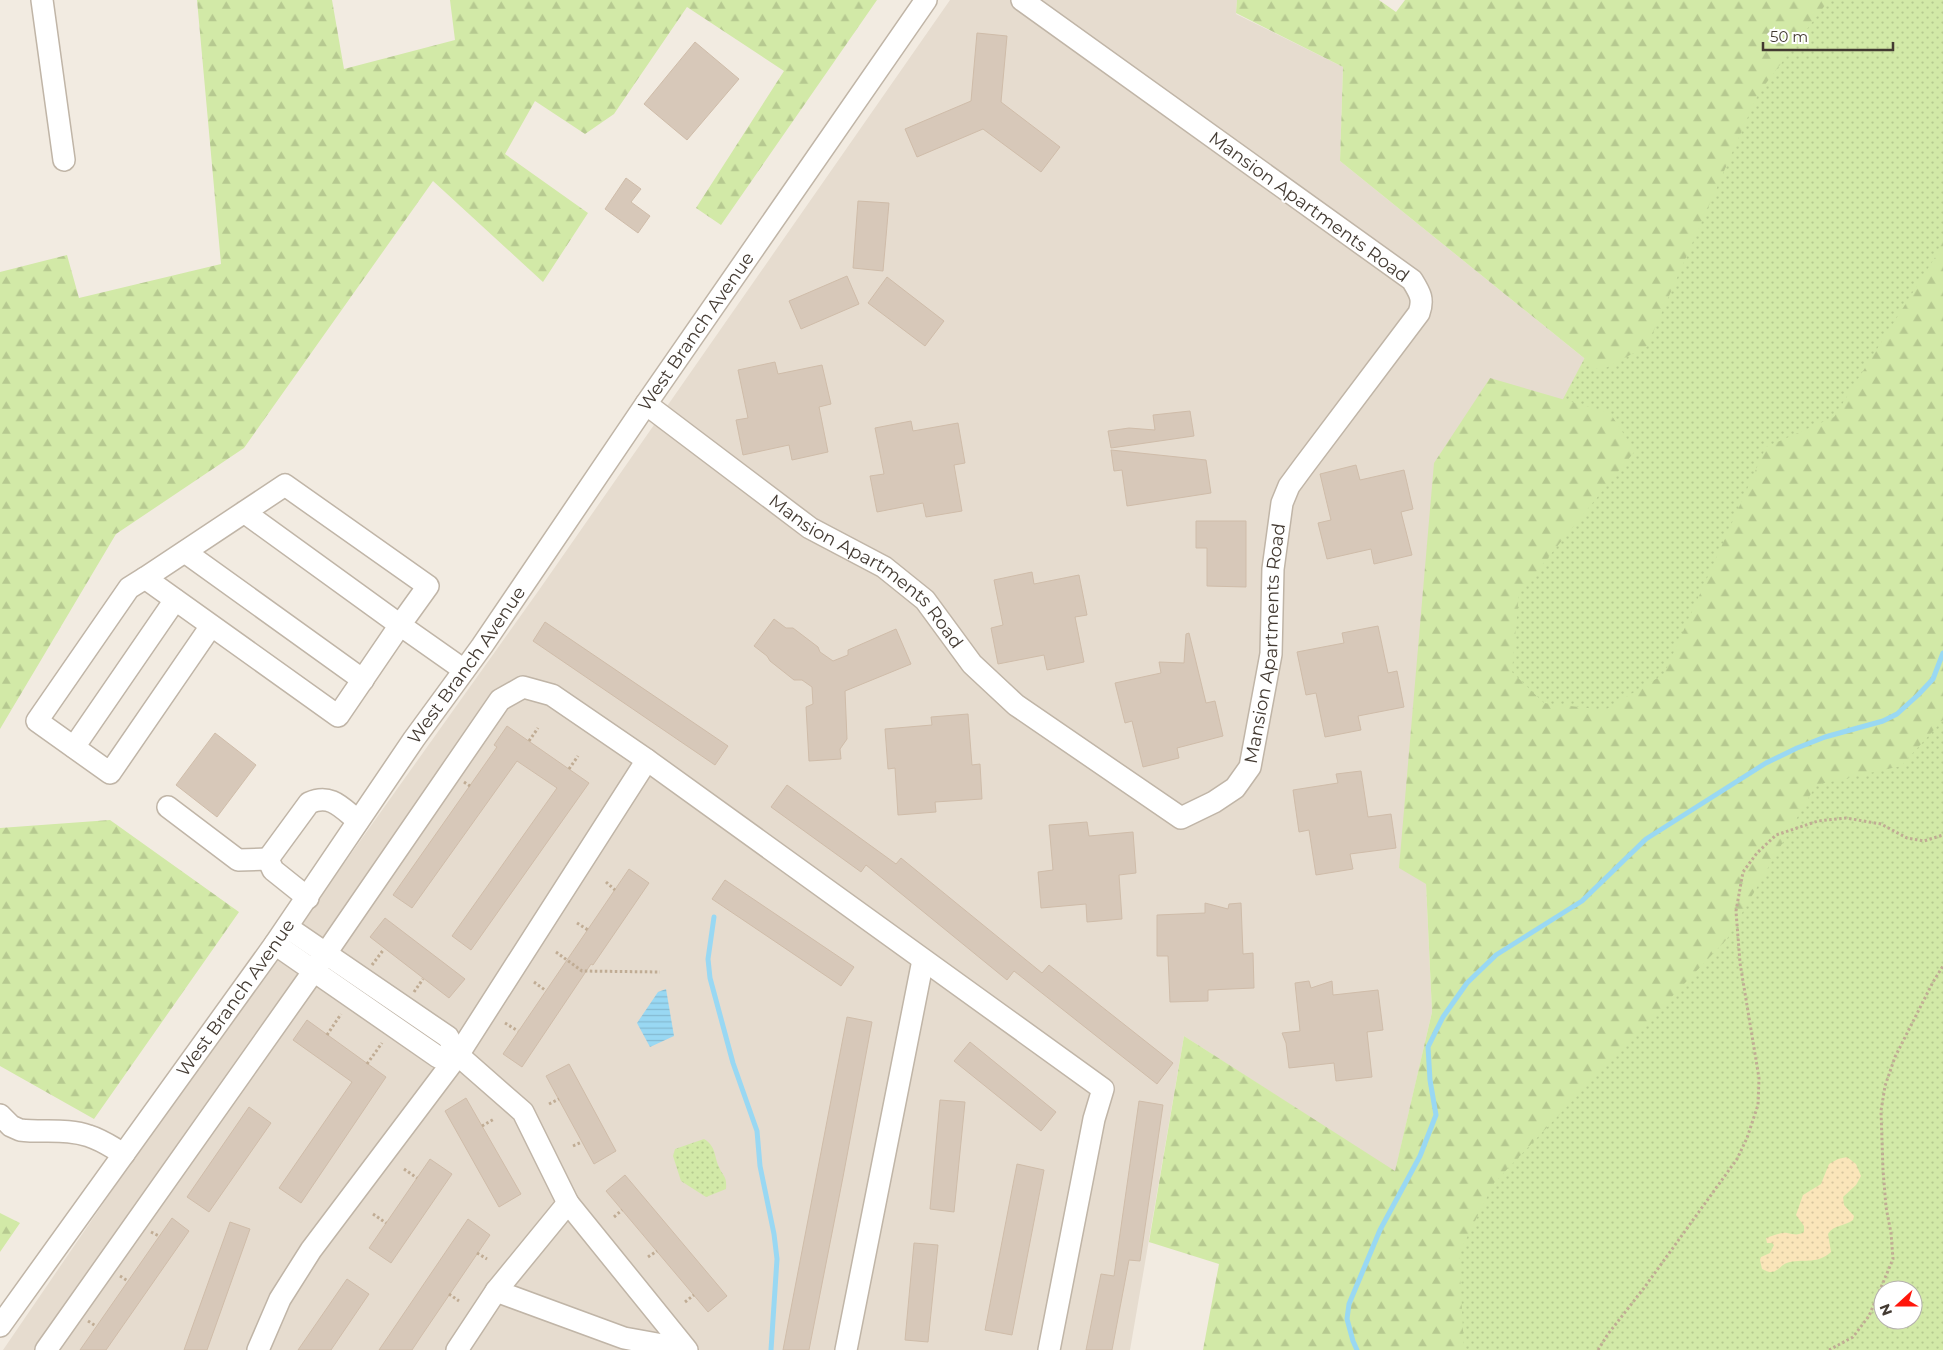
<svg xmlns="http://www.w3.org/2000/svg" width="1943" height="1350" viewBox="0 0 1943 1350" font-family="Montserrat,sans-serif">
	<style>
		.residential { fill: #e6dccf }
		.grass { fill: url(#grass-dots); fill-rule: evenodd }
		.forest { fill: url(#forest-firs) }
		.sand { fill: url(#sand-dots) }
		.water { fill: url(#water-rules) }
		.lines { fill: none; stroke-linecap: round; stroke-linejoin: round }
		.stream { stroke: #99d8f3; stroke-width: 5 }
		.building { fill: #d7c8b9; stroke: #cfbca9 }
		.minor-casing { stroke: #c0b5a7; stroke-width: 24 }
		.path { stroke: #c0ac94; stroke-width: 3; stroke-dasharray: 2.5 2.5; stroke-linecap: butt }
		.minor { stroke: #fff; stroke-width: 21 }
		.labels { text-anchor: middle; stroke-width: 4; stroke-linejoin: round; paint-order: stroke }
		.street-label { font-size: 18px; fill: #433a32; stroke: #fff }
	</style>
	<defs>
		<pattern id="grass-dots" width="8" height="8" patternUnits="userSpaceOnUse" patternTransform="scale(1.25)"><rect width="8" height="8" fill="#d2e9a7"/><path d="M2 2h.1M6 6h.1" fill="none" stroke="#b6c990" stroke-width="1.8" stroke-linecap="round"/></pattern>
		<pattern id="forest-firs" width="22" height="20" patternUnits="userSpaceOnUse" patternTransform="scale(1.25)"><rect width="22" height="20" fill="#d2e9a7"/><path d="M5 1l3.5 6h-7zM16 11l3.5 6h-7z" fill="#b6c990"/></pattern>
		<pattern id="sand-dots" width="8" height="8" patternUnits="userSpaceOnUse" patternTransform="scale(1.25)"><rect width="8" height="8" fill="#fae5b9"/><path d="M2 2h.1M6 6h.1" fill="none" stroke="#d8c5a0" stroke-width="1.8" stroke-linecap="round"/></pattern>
		<pattern id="water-rules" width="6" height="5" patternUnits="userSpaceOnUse" patternTransform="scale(1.25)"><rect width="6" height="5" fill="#99d8f3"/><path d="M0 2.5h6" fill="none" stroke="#85bad1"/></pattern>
	</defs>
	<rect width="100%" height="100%" fill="#f2ebe1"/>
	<path class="residential" d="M 950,0 L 1237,0 L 1236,14 L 1343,67 L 1340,161 L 1600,371 L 1426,884 L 1432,1012 L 1395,1172 L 1184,1036 L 1130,1350 L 3,1350 L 139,1151 L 539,590 Z"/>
	<path class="grass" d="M 1780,0 L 1943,0 L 1943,1350 L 1404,1350 L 1500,759 L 1494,530 L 1639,255 ZM 1883,1290 L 1913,1290 L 1913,1320 L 1883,1320 Z
		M 704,1139 C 716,1146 714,1156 719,1167 C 723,1177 727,1175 726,1189 L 706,1197 L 681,1181 L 673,1156 L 675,1149 Z"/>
	<path class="forest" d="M 197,0 L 332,0 L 344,69 L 455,40 L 450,0 L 877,0 L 721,225 L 696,208 L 784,71 L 687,7 L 614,114 L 585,134 L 535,101 L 505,154 L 588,213 L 543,282 L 433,181 L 244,448 L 116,534 L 0,729 L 0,272 L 67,255 L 79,298 L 221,264 Z
		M 1237,0 L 1379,0 L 1396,12 L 1405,0 L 1829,0 L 1758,94 L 1647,346 L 1600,371 L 1340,161 L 1343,67 L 1236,13 Z
		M 1943,234 L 1943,720 L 1901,766 L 1816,785 L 1727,939 L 1494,1183 L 1459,1253 L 1464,1350 L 1203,1350 L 1219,1264 L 1149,1242 L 1184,1036 L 1395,1171 L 1432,1012 L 1426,884 L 1399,868 L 1434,463 L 1490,378 L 1610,413 L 1635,451 L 1519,593 L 1512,672 L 1544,703 L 1605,710 L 1664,674 L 1766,447 L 1834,417 L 1939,251 Z
		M 110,820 L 239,912 L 94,1119 L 0,1066 L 0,828 Z
		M 0,1213 L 20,1223 L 0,1252 Z"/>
	<path class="sand" d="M 1847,1157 L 1856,1164 L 1861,1176 L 1856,1185 L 1843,1197 L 1844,1205 L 1854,1216 L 1853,1220 C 1845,1226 1833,1225 1828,1234 L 1831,1252 C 1818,1264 1805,1259 1790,1262 C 1778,1264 1778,1278 1762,1269 L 1760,1260 L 1761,1257 L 1770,1253 L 1774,1245 L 1772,1243 L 1767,1243 L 1766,1238 C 1771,1236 1782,1232 1787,1233 C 1794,1234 1797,1236 1804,1232 L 1804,1226 L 1796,1215 L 1803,1195 L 1821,1184 L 1829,1164 L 1838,1159 Z"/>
	<path class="water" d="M 666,989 L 674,1036 L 650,1047 L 637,1023 L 658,992 Z"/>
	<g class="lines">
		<path class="stream" d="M 714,917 L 708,959 L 710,978 L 733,1063 L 757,1131 L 760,1166 L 774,1234 L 777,1259 L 771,1350
			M 1357,1350 L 1353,1341 L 1347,1319 L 1349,1304 L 1380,1230 L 1420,1156 L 1436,1115 L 1430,1080 L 1428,1047 L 1443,1017 L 1467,983 L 1496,955 L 1582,901 L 1646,839 L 1766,763 L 1797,748 L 1825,737 L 1883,721 L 1897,714 L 1918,695 L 1933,679 L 1943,653"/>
	</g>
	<path class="building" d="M 977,33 L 1007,36 L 1001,102 L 1060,147 L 1041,172 L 983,129 L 917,157 L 905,129 L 971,101 Z
		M 695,42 L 739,79 L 687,140 L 644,104 Z
		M 626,178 L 641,189 L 631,202 L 650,216 L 638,233 L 605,209 Z
		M 858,201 L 889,203 L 883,271 L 853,268 Z
		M 847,276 L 859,304 L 801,329 L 789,301 Z
		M 887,277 L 944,321 L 925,346 L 868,303 Z
		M 775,362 L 778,374 L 822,365 L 831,404 L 819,407 L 828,452 L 792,460 L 789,445 L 743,455 L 736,420 L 748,418 L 738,370 Z
		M 1190,411 L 1194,436 L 1111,448 L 1108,431 L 1129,428 L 1155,430 L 1153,415 Z
		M 911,421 L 913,431 L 958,423 L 965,463 L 954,465 L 962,511 L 926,517 L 923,503 L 877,512 L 870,476 L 884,474 L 875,428 Z
		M 1111,450 L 1206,460 L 1211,493 L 1127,506 L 1122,470 L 1114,471 Z
		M 1356,465 L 1360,480 L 1404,470 L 1413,509 L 1401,512 L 1412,555 L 1374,564 L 1371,549 L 1327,559 L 1318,523 L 1331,520 L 1320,474 Z
		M 1196,521 L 1246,521 L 1246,587 L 1207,586 L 1207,548 L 1196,548 Z
		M 1032,572 L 1034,584 L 1079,575 L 1087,615 L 1075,617 L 1084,662 L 1047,670 L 1044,655 L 998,664 L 991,628 L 1003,625 L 994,580 Z
		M 774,619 L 786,628 L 793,628 L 818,647 L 820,652 L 833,661 L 848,655 L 848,650 L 896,629 L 911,664 L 845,691 L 847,739 L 840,749 L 841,759 L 809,761 L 806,707 L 813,704 L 812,687 L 802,680 L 794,680 L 770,661 L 767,656 L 754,646 Z
		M 545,622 L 728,746 L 715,765 L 533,641 Z
		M 1378,626 L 1388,673 L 1397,671 L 1404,707 L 1358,716 L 1361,730 L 1325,737 L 1316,693 L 1306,695 L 1297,652 L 1344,643 L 1342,633 Z
		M 1189,633 L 1206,703 L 1215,701 L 1223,736 L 1177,748 L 1179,758 L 1143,767 L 1132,721 L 1125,723 L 1115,683 L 1161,673 L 1159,662 L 1184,663 L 1186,634 Z
		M 968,714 L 972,765 L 980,764 L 982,799 L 935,802 L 936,812 L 898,815 L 895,768 L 888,769 L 885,729 L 932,725 L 931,717 Z
		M 507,726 L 589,783 L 471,950 L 452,936 L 557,788 L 517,761 L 412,908 L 393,895 L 497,747 L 494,745 Z
		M 215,733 L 256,765 L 217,817 L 176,785 Z
		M 1361,771 L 1368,817 L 1391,814 L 1396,848 L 1350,854 L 1353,869 L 1316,875 L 1309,830 L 1299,832 L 1293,790 L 1338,783 L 1336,774 Z
		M 787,785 L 896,864 L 901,858 L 1042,973 L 1049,965 L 1173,1063 L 1157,1084 L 1014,971 L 1007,980 L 866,865 L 861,872 L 771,807 Z
		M 1087,822 L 1089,836 L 1133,832 L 1136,873 L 1119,875 L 1122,919 L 1087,922 L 1086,904 L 1041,908 L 1038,872 L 1053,870 L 1049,825 Z
		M 629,869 L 649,883 L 593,965 L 591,964 L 522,1067 L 503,1054 Z
		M 725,880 L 854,967 L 841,986 L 712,899 Z
		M 1205,903 L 1228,909 L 1229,904 L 1241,903 L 1243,954 L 1253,953 L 1254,988 L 1208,990 L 1208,1001 L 1170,1002 L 1168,956 L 1157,956 L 1157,915 L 1205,913 Z
		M 385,918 L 465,979 L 449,998 L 370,937 Z
		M 1309,981 L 1311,988 L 1332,981 L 1333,995 L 1378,990 L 1383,1030 L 1367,1032 L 1372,1077 L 1336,1081 L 1334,1063 L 1289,1068 L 1286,1043 L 1282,1033 L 1300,1031 L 1295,983 Z
		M 847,1017 L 872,1022 L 843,1177 L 809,1350 L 783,1350 Z
		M 307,1020 L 386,1077 L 301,1203 L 279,1188 L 352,1082 L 293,1040 Z
		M 970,1042 L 1056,1112 L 1041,1131 L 954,1061 Z
		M 569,1064 L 616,1151 L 594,1164 L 546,1076 Z
		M 466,1098 L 521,1194 L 499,1207 L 445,1111 Z
		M 940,1100 L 965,1102 L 954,1212 L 930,1209 Z
		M 1139,1101 L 1163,1105 L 1140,1261 L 1129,1260 L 1112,1350 L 1086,1350 L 1101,1274 L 1114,1276 Z
		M 249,1107 L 271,1123 L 209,1212 L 187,1197 Z
		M 430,1159 L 452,1174 L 391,1263 L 369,1248 Z
		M 1017,1164 L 1044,1170 L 1012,1335 L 985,1330 Z
		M 625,1175 L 727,1296 L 708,1312 L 606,1191 Z
		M 172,1218 L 189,1231 L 106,1350 L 80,1350 Z
		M 468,1219 L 490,1235 L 422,1335 L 412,1350 L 379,1350 Z
		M 230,1222 L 250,1229 L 207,1350 L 184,1350 Z
		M 914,1243 L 938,1245 L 928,1342 L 905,1340 Z
		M 347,1279 L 369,1294 L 331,1350 L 298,1350 Z"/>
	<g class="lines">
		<defs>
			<g id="minor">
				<path d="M 42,0 L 64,160"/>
				<path id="s1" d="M 646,404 L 810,528 L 884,567 L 925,600 L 972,664 L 1016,705 L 1181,818 L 1214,802 L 1235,788 L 1250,767 L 1271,654 L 1273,569 L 1282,503 L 1289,486 L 1303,467 L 1419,313 C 1424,299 1420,293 1412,280 L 1022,0"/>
				<path d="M 244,512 L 400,625 L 428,586 L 285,485 L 145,578 L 338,716 L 400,625 L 464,670"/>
				<path d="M 185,552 L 363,680"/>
				<path d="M 145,578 L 129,588 L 37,721 L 110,773 L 211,626"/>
				<path d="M 74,747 L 175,600"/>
				<path d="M 168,807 L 238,860 L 268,859"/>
				<path d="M 308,898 L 273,870 L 268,859 L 309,803 C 331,793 342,808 358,821"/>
				<path d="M 287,927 L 448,1037 L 458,1055 L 523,1112 L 568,1203 L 687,1350"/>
				<path d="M 275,944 L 438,1057 L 458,1055"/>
				<path d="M 0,1115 L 11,1126 L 20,1130 C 43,1133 67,1128 89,1136 C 102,1140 113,1148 124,1154"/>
				<path d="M 496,1291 L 624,1338 L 685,1349"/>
				<path id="s2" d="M 0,1326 L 275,944 L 414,739 L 482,646 L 646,404 L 926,0"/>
				<path d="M 46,1350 L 313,972 L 500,700 L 523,687 L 552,695 L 647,760 L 1103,1089 L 1094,1119 L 1049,1350"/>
				<path d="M 258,1350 L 280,1299 L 311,1250 L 458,1055 L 647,760"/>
				<path d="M 457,1350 L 496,1291 L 568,1203"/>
				<path d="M 846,1350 L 923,960"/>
			</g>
		</defs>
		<use href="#minor" class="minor-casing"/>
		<path class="path" d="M 529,741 L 538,728
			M 569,769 L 578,756
			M 464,782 L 470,786
			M 606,882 L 615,890
			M 577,923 L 588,930
			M 556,952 L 582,971 L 660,972
			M 372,965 L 384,949
			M 534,982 L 545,990
			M 414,992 L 423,979
			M 505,1023 L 518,1031
			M 327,1035 L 341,1014
			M 367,1064 L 382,1043
			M 549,1104 L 559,1099
			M 482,1126 L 494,1119
			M 573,1146 L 582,1142
			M 404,1169 L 417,1178
			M 373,1214 L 386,1223
			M 614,1217 L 622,1210
			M 151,1232 L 159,1236
			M 477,1253 L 487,1259
			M 648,1257 L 657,1251
			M 120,1276 L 128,1281
			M 449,1294 L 459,1301
			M 685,1302 L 694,1295
			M 88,1321 L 96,1326
			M 1598,1350 L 1608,1334 L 1644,1288 L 1737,1159 L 1747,1138 L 1758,1105 L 1759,1078 L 1740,963 L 1736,911 L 1743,872 L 1757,853 L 1776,835 L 1818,821 L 1846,818 L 1881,824 L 1907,838 L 1924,841 L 1943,835
			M 1829,1350 L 1853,1337 L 1869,1316 L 1893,1259 L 1891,1233 L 1886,1207 L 1883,1170 L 1881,1111 L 1885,1086 L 1895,1057 L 1933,982 L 1943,966"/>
		<use href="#minor" class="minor"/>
	</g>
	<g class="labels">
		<g class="street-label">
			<text transform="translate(1309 207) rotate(36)" y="6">Mansion Apartments Road</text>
			<text dy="6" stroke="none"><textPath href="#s2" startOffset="1214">West Branch Avenue</textPath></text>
			<text dy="6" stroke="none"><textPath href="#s1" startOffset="278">Mansion Apartments Road</textPath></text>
			<text dy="6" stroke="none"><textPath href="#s1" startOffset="894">Mansion Apartments Road</textPath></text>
			<text dy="6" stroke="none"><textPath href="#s2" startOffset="809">West Branch Avenue</textPath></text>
			<text dy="6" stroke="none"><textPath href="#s2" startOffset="404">West Branch Avenue</textPath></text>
		</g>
	</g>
	<g transform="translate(1898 1305) rotate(249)"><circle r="24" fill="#ffffff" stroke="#b4b0ad"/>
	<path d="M0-4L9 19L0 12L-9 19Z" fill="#ff160b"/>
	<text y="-8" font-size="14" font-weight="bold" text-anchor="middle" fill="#433a32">N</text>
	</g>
	<path d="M1763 42v8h130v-8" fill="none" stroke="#433a32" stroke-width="2.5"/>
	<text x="1770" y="42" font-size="15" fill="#433a32" stroke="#ffffff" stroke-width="4" paint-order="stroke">50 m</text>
</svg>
